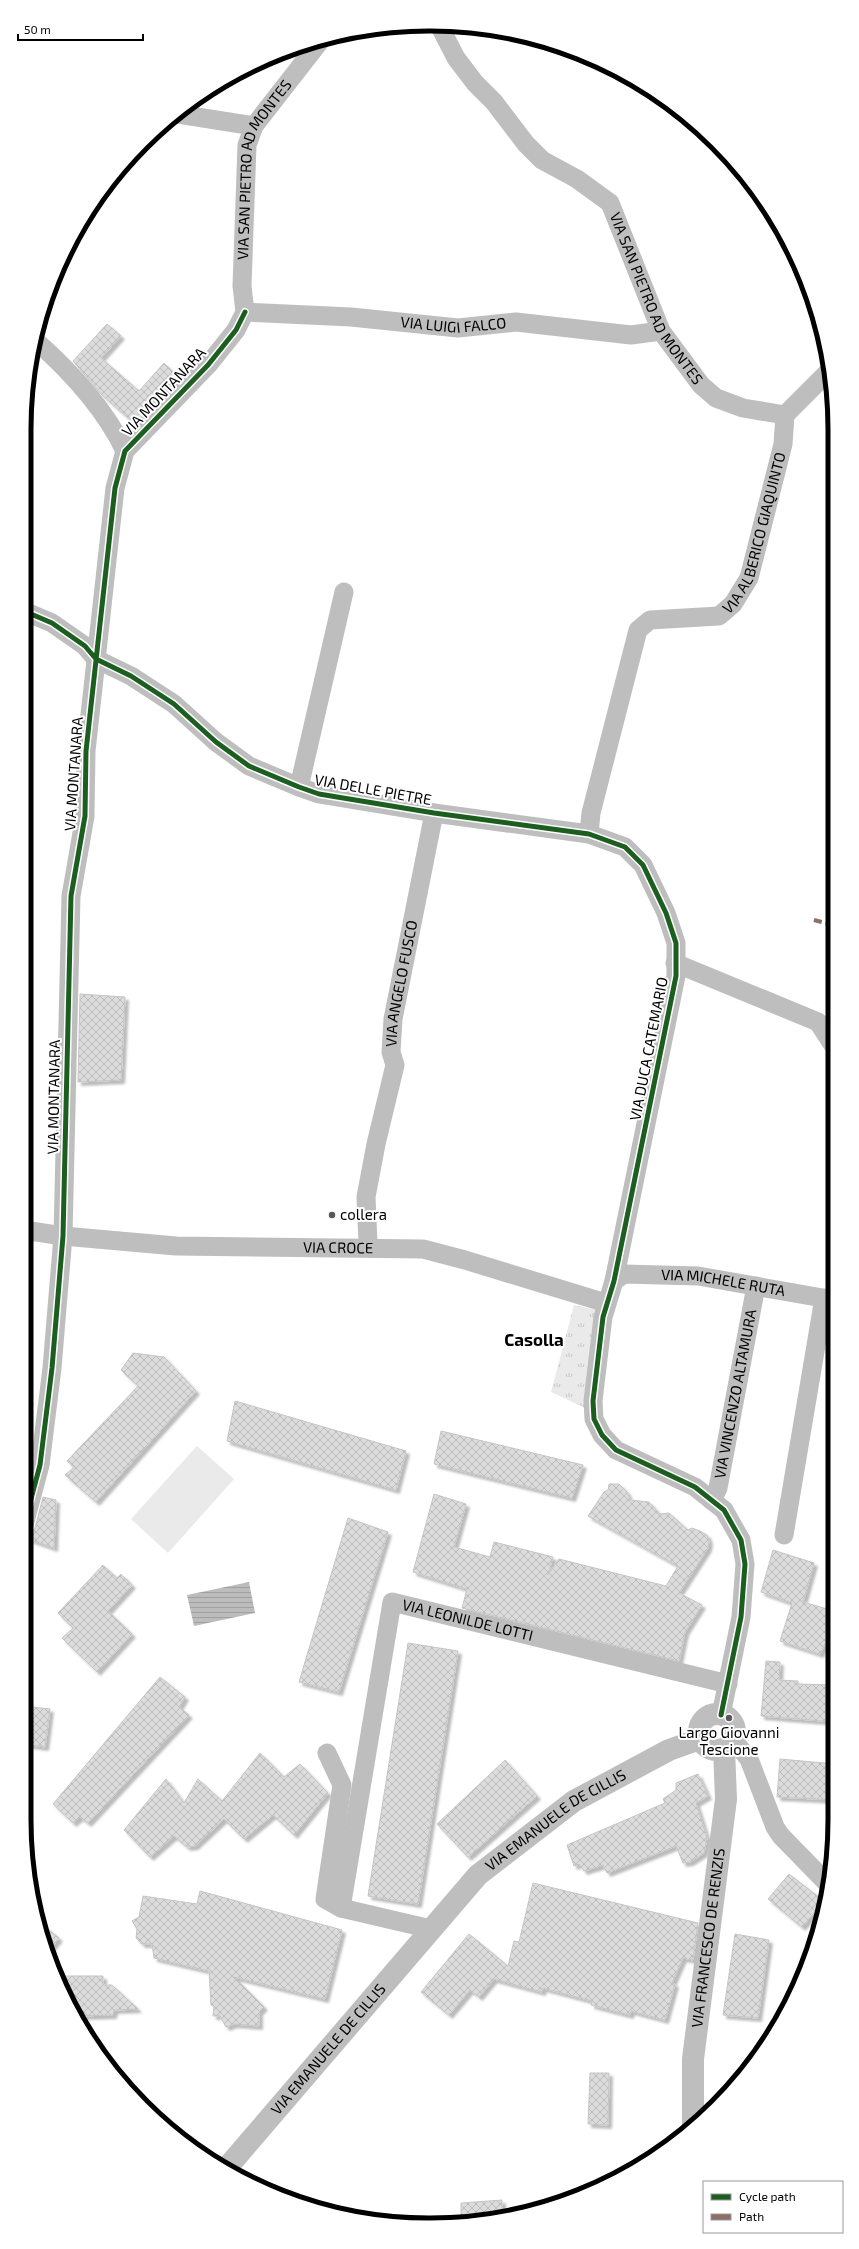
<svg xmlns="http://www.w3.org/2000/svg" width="859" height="2249" viewBox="0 0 859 2249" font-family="'Exo 2',sans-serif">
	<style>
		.park { fill: url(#park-tufts) }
		.pitch { fill: #eaeaea }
		.water { fill: url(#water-rules) }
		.building { fill: url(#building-cross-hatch); stroke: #c5c5c5; filter: url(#shadow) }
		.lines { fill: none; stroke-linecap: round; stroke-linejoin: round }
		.minor { stroke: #bebebe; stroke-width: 19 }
		.tertiary { stroke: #bebebe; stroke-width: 22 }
		.quiet { stroke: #8d6e63; stroke-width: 4; stroke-dasharray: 8 4; stroke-linecap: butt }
		.cycleway-casing { stroke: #fff; stroke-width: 8 }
		.cycleway { stroke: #1b5e20; stroke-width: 5 }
		.poi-dot { fill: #595959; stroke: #fff; stroke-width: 1.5 }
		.labels { text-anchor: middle; stroke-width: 4; stroke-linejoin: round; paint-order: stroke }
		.street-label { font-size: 15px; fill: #000; stroke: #fff }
		.poi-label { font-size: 15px; fill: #000; stroke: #fff; text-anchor: start }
		.quarter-label { font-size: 17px; font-weight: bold; fill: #000; stroke: #fff }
		.rim { fill: none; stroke: #000; stroke-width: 5 }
	</style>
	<defs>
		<pattern id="park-tufts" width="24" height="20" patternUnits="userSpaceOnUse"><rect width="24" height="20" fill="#eaeaea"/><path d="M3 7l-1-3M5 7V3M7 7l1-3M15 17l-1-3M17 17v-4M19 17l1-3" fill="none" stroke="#c7c7c7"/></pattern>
		<pattern id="water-rules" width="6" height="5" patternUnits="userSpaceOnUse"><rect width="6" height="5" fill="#bcbcbc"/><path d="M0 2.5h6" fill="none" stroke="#a0a0a0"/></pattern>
		<pattern id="building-cross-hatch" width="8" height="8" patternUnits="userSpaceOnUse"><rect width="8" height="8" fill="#dcdcdc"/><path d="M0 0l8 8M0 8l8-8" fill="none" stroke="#bbb"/></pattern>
		<filter id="shadow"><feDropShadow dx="3.5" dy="3.5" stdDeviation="1" flood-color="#0004"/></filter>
	</defs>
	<rect width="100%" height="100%" fill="#fff"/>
	<path class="park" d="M 574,1305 L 597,1310 L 585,1408 L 551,1392 Z"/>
	<path class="pitch" d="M 197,1446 L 234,1479 L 168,1553 L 131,1519 Z"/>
	<path class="water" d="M 249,1582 L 255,1613 L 194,1626 L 187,1595 Z"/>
	<path class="building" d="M 107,324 L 121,336 L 101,358 L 139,391 L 164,363 L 177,376 L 135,424 L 102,395 L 73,361 Z
		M 80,994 L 125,997 L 121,1080 L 78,1082 Z
		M 133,1353 L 164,1357 L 196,1391 L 96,1502 L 65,1475 L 74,1467 L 67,1461 L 138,1386 L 121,1370 Z
		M 235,1401 L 406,1451 L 396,1490 L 227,1441 Z
		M 441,1431 L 583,1465 L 572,1498 L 434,1464 Z
		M 609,1484 L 619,1484 L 627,1492 L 630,1500 L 649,1502 L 660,1514 L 669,1513 L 688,1530 L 692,1528 L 700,1531 L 707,1535 L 709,1541 L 708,1548 L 679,1593 L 702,1605 L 685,1632 L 679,1661 L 462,1608 L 467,1589 L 413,1572 L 434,1494 L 466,1504 L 454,1547 L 490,1557 L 494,1542 L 553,1557 L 548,1575 L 559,1559 L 666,1586 L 678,1566 L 588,1516 L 604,1492 L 608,1490 Z
		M 43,1497 L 56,1500 L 54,1548 L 29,1539 L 35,1528 Z
		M 348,1518 L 388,1532 L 339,1692 L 299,1682 Z
		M 773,1550 L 814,1563 L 803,1602 L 834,1611 L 835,1624 L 820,1654 L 780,1641 L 792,1603 L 761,1592 Z
		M 103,1565 L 117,1578 L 121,1574 L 132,1585 L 108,1611 L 132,1634 L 97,1672 L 62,1638 L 73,1628 L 58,1613 Z
		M 408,1643 L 458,1651 L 418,1904 L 368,1896 Z
		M 766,1661 L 780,1662 L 779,1680 L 798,1681 L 798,1684 L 835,1685 L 835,1722 L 761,1716 Z
		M 160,1677 L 185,1697 L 179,1707 L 189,1715 L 88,1823 L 80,1817 L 73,1823 L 53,1804 Z
		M 24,1706 L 50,1709 L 45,1747 L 24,1744 Z
		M 260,1753 L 284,1777 L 300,1764 L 328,1793 L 294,1835 L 273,1815 L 244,1839 L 224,1819 L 195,1846 L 187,1847 L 174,1836 L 150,1857 L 124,1830 L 166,1779 L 184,1803 L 198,1779 L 222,1801 Z
		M 780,1759 L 835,1764 L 835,1800 L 777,1797 Z
		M 505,1760 L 537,1796 L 468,1857 L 437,1824 Z
		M 698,1774 L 708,1796 L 696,1803 L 707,1838 L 704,1853 L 690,1862 L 683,1863 L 676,1846 L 607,1873 L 603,1865 L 584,1871 L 579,1864 L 574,1866 L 567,1845 L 665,1803 L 663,1799 L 676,1790 L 676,1783 Z
		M 789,1874 L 824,1901 L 802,1927 L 768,1899 Z
		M 533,1883 L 698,1923 L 693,1960 L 683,1958 L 672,1983 L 675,1984 L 665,2020 L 631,2011 L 630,2015 L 591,2005 L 592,2001 L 543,1988 L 542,1992 L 494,1979 L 479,1997 L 470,1990 L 449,2015 L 421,1992 L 469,1934 L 508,1966 L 514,1941 L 519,1942 Z
		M 200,1891 L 342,1930 L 325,1999 L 234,1977 L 264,2007 L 259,2012 L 259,2026 L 234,2024 L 226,2027 L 220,2016 L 213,2016 L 214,2006 L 211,2005 L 209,1971 L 154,1958 L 152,1944 L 142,1944 L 136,1938 L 137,1929 L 132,1921 L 139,1917 L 143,1896 L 197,1904 Z
		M 38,1921 L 59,1938 L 47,1953 L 46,1950 Z
		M 735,1934 L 769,1940 L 758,2018 L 723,2015 Z
		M 58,1976 L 103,1976 L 103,1985 L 112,1985 L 138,2009 L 114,2010 L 113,2015 L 76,2016 Z
		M 590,2073 L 609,2073 L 608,2125 L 588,2124 Z
		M 502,2200 L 502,2218 L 461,2222 L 461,2203 Z"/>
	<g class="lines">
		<g class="minor">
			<path id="s1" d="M 439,25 L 456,58 L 475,83 L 494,102 L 526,144 L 542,160 L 577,179 L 610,203 L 661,331 L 701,385 L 716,398 L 743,408 L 785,415"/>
			<path d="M 178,114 L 254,126"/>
			<path id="s2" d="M 245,312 L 351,317 L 458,328 L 516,322 L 631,335 L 661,331"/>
			<path id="s3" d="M 245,312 L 242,286 L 247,145 L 254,126 L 321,40"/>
			<path d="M 36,341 C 70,371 105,409 125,451"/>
			<path d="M 785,415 L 830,370"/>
			<path d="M 24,611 L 52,623 L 85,646 L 96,659 L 131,676 L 174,704 L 216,742 L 249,766 L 299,787 L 319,794 L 434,813 L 589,834 L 625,847 L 643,865 L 666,913 L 676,943 L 676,976 L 614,1281 L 603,1317 L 593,1401 L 594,1419 L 602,1435 L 616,1450 L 695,1487 L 724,1510 L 741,1540 L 745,1564 L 741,1617 L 721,1715"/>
			<path d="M 299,787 L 344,592"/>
			<path id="s4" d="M 589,834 L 591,813 L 638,630 L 650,620 L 719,616 L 733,604 L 749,578 L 783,444 L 785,415"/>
			<path d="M 675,963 L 818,1022 L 833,1045"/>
			<path id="s5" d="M 24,1230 L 63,1236 L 176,1246 L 423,1249 L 465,1260 L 606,1303"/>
			<path id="s6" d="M 371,1248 L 368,1243 L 366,1197 L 376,1144 L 395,1065 L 391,1052 L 393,1019 L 434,813"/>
			<path id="s7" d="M 614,1281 L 624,1274 L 698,1276 L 834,1300"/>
			<path id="s8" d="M 712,1501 L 718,1488 L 756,1286"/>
			<path d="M 24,1525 L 40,1465 L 52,1368 L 63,1236 L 71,896 L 85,816 L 86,751 L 115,488 L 125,451 L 208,365 L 236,330 L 245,312"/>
			<path d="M 784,1535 L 824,1298"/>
			<path d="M 733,1740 L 749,1759 L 775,1827 L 781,1836 L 827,1883"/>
			<path d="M 327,1753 L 342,1785 L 325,1899 L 341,1908 L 431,1929"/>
			<path id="s9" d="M 341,1908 L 392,1602 L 728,1684"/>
		</g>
		<g class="tertiary">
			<circle cx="717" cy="1732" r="18"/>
			<path id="s10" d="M 693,2127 L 693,2059 L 726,1799 L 724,1749"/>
			<path id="s11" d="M 225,2170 L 478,1875 L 574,1801 L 669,1750 L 700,1739"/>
		</g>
		<path class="quiet" d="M 814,920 L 833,925"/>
		<defs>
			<path id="cycleway" d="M 24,611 L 52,623 L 85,646 L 96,659 L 131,676 L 174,704 L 216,742 L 249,766 L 299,787 L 319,794 L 434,813 L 589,834 L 625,847 L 643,865 L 666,913 L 676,943 L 676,976 L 614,1281 L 603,1317 L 593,1401 L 594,1419 L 602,1435 L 616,1450 L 695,1487 L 724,1510 L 741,1540 L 745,1564 L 741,1617 L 721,1715
				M 24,1525 L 40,1465 L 52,1368 L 63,1236 L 71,896 L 85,816 L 86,751 L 115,488 L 125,451 L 208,365 L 236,330 L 245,312"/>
		</defs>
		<use href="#cycleway" class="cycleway-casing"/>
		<use href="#cycleway" class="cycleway"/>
	</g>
	<g class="poi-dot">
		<circle cx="332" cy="1215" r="4"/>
		<circle cx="729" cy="1718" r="4"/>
	</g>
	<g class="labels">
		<g class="street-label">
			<text dy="5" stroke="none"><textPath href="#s3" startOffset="148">VIA SAN PIETRO AD MONTES</textPath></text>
			<text dy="5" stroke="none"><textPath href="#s1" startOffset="358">VIA SAN PIETRO AD MONTES</textPath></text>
			<text dy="5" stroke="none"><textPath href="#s2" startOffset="209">VIA LUIGI FALCO</textPath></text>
			<text transform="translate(164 392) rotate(-47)" y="5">VIA MONTANARA</text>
			<text dy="5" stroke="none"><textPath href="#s4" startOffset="388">VIA ALBERICO GIAQUINTO</textPath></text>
			<text transform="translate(74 774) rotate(-86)" y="5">VIA MONTANARA</text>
			<text transform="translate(373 790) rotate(10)" y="5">VIA DELLE PIETRE</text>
			<text dy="5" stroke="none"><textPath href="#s6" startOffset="270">VIA ANGELO FUSCO</textPath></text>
			<text transform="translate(649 1049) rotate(-79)" y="5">VIA DUCA CATEMARIO</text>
			<text transform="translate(54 1097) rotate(-89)" y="5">VIA MONTANARA</text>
			<text dy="5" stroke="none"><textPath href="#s5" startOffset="315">VIA CROCE</textPath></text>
			<text dy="5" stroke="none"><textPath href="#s7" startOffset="112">VIA MICHELE RUTA</textPath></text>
			<text dy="5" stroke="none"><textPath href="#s8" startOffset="110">VIA VINCENZO ALTAMURA</textPath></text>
			<text dy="5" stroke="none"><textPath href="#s9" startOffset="388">VIA LEONILDE LOTTI</textPath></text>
			<text dy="5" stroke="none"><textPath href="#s11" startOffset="484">VIA EMANUELE DE CILLIS</textPath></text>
			<text dy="5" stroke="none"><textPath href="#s10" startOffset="190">VIA FRANCESCO DE RENZIS</textPath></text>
			<text dy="5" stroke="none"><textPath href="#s11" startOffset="159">VIA EMANUELE DE CILLIS</textPath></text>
		</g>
		<g class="poi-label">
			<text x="340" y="1220">collera</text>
			<text x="729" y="1738" text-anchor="middle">Largo Giovanni<tspan x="729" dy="17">Tescione</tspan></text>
		</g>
		<g class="quarter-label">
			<text x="534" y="1346">Casolla</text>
		</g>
	</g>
	<path d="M0 0H859V2249H0ZM429 31H430A398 398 0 0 1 828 429V1820A398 398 0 0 1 430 2218H429A398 398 0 0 1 31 1820V429A398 398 0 0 1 429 31Z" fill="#fff" fill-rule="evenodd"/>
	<path class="rim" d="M429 31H430A398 398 0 0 1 828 429V1820A398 398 0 0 1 430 2218H429A398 398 0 0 1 31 1820V429A398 398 0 0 1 429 31Z"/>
	<rect x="703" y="2181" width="140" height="52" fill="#ffffff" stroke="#999999"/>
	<rect x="711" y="2194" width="20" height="6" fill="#1b5e20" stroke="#999999"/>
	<text x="739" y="2201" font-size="12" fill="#000000">Cycle path</text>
	<rect x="711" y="2214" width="20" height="6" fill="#8d6e63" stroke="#999999"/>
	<text x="739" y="2221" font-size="12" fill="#000000">Path</text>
	<path d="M18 34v6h125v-6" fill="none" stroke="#000000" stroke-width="2"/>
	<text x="24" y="34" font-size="12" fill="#000000" stroke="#ffffff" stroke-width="3" paint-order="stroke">50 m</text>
</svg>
